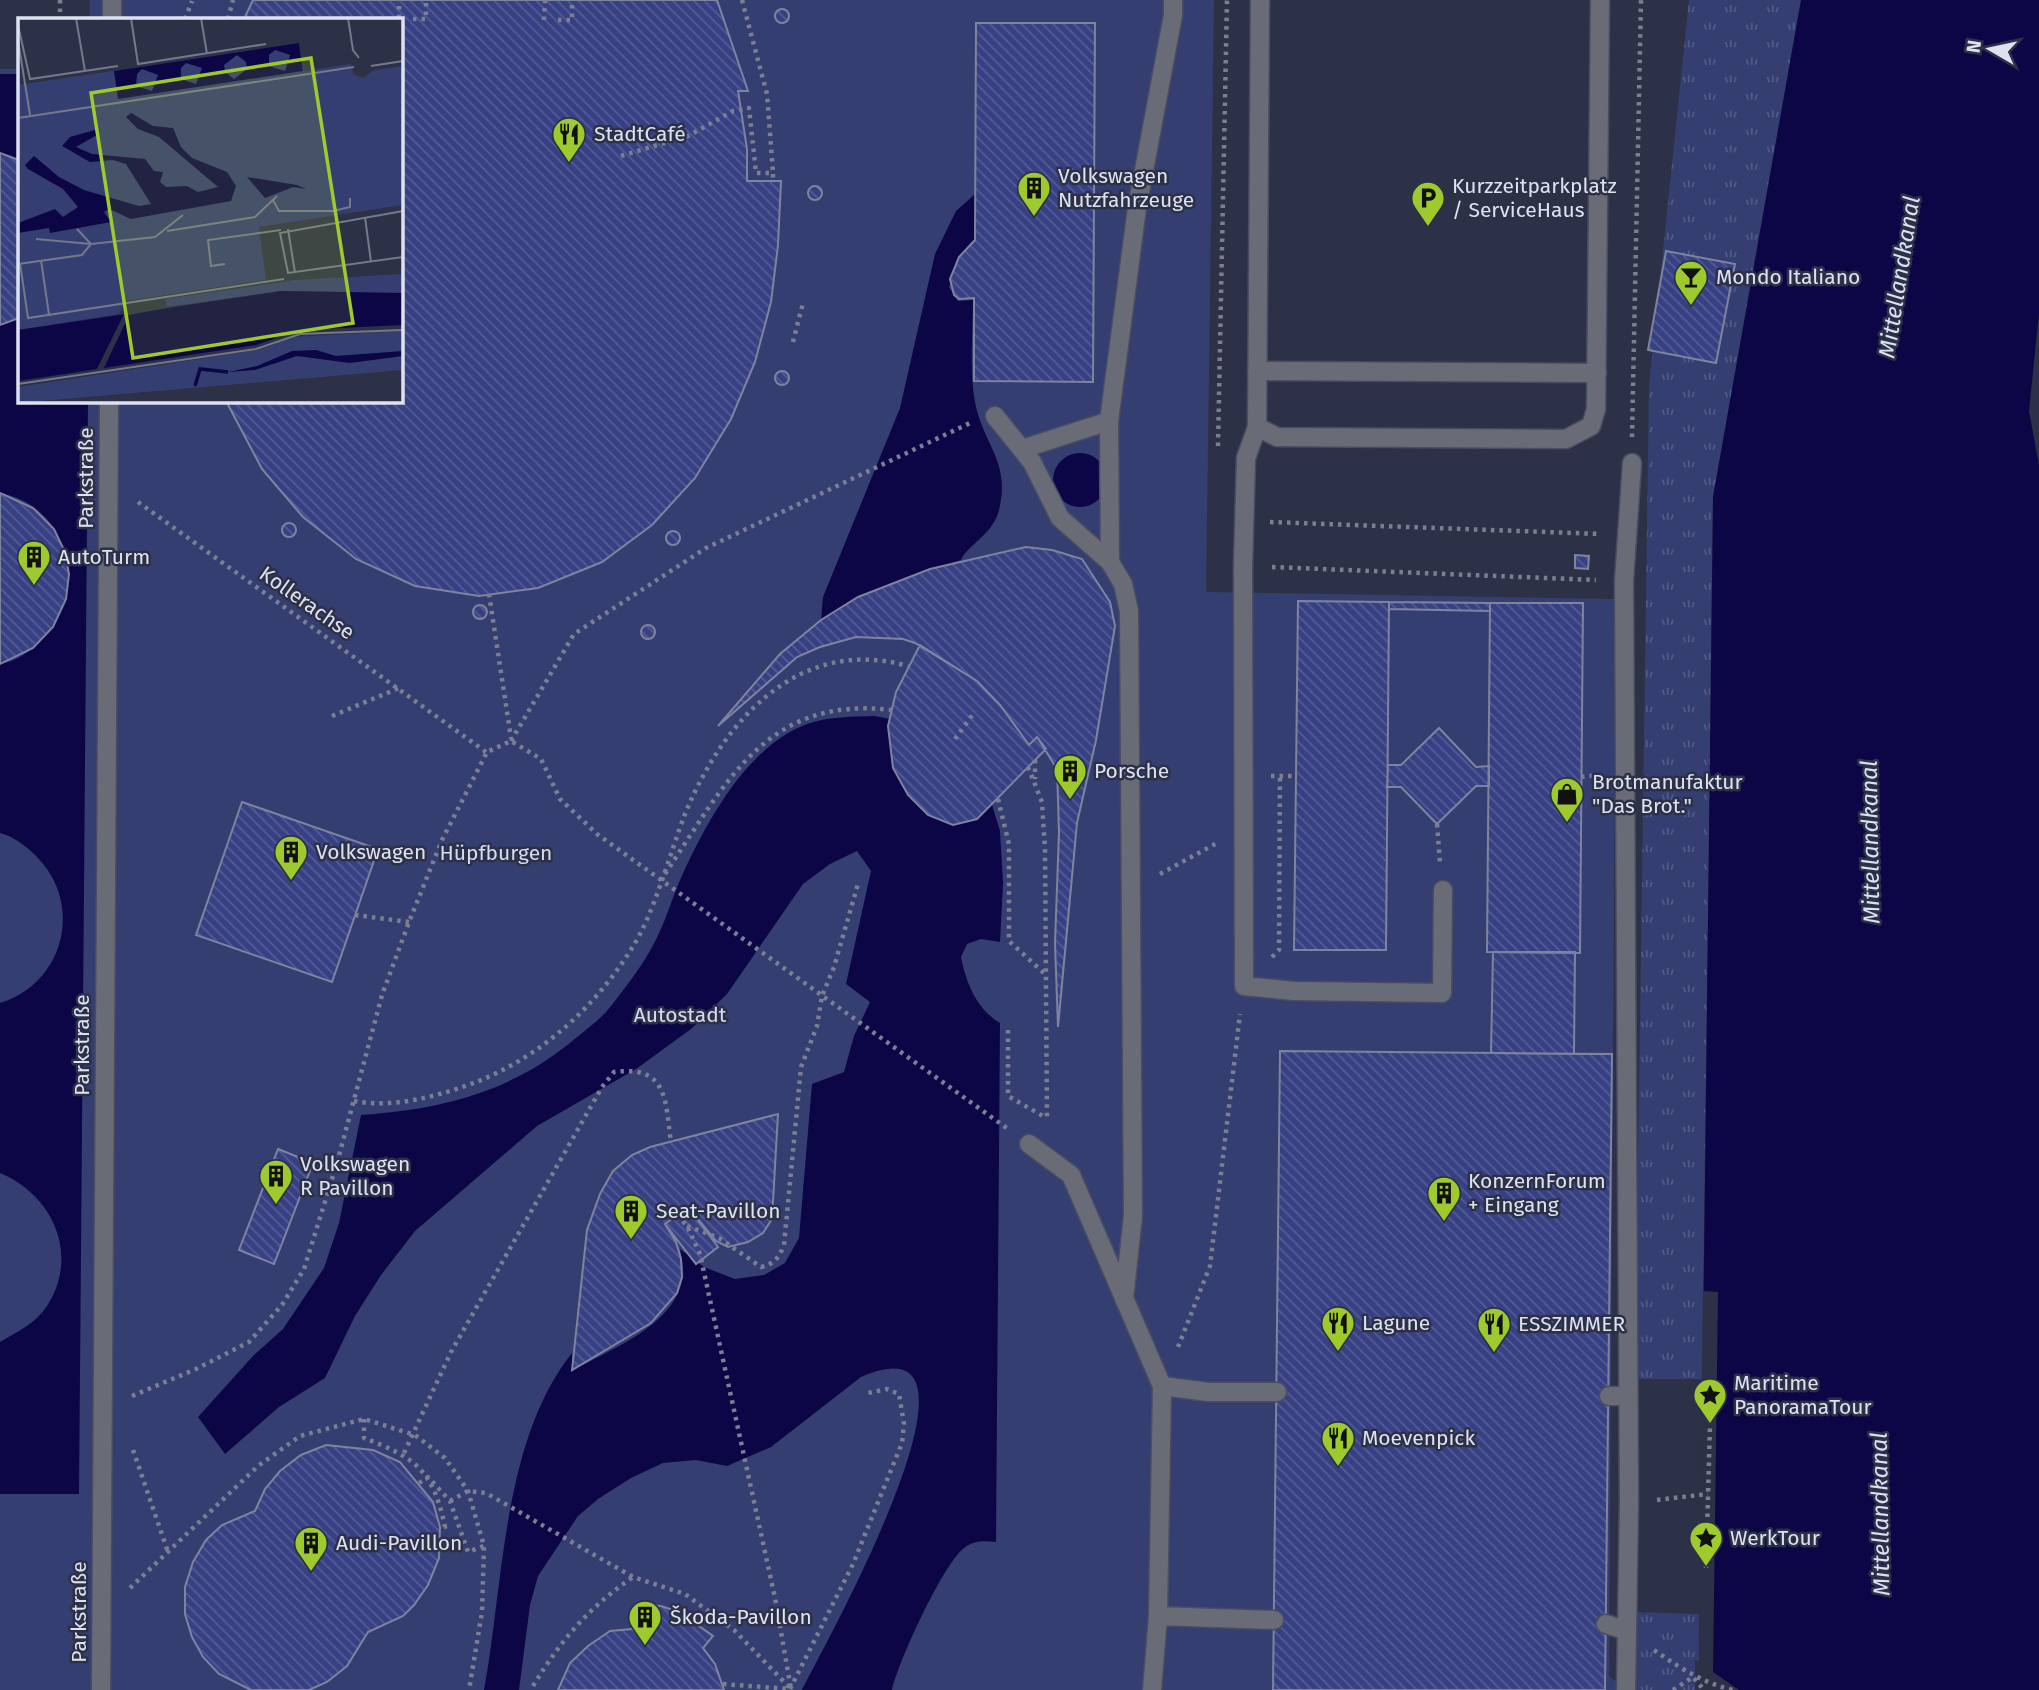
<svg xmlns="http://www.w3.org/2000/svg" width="2039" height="1690" viewBox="0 0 2039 1690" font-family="'Fira Sans',sans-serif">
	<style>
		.grass { fill: url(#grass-tufts) }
		.park { fill: #353e71 }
		.water { fill: #0c0647 }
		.pier { fill: #2d3147 }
		.building { fill: url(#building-back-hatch); stroke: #7e849e; stroke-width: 2 }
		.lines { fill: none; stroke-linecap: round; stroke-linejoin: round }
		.service-casing { stroke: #494d62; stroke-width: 21 }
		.pedestrian-casing { stroke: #494d62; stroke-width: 21 }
		.minor-casing { stroke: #494d62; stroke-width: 21 }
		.path { stroke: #7b7f91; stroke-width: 4.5; stroke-dasharray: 3.5 5; stroke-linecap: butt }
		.service { stroke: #696c77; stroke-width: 18 }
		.pedestrian { stroke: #696c77; stroke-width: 18 }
		.minor { stroke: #696c77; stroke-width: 18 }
		.labels { text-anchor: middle; stroke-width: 5; stroke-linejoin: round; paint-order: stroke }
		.poi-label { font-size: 21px; fill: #dee2f0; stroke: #2d3147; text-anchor: start }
		.street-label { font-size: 21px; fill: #dee2f0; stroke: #2d3147 }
		.park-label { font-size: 21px; fill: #d6dbf0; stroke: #2d3147 }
		.water-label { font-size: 23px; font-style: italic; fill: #dbe0f4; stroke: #2d3147 }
		.inset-river { fill: none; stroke: #0c0647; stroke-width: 3.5 }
		.inset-road { fill: none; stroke: #74788b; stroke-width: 2 }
		.view { fill: #9fca2d; fill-opacity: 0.15; stroke: #9fca2d; stroke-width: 3.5 }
		.inset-edge { fill: none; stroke: #dee2f0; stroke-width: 3.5 }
	</style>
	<defs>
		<pattern id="grass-tufts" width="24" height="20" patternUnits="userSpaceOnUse" patternTransform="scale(1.75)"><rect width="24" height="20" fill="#353e71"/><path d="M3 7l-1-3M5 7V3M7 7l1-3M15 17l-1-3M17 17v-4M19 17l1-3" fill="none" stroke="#525a86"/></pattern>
		<pattern id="building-back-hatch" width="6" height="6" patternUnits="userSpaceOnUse" patternTransform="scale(1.75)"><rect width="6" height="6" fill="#374083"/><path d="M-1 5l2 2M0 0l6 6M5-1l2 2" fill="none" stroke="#545b95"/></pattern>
	</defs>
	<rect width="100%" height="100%" fill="#2d3147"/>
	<path class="grass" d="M 1689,0 L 1801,0 L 1713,497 L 1702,1379 L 1635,1379 L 1649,386 Z
		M 1632,1612 L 1699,1614 L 1699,1690 L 1633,1690 Z"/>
	<path class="park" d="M 90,0 L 1214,0 L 1206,592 L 1616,599 L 1609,1676 L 1627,1690 L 0,1690 L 0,69 L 19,69 L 19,401 L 401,401 L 401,19 L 90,19 Z"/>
	<path class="water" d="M 1801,0 L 2039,0 L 2039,313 L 2029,411 L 2039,465 L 2039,1690 L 1699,1690 L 1713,497 Z
		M 0,74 L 19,74 L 19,160 L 0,153 Z
		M 975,194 L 974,240 L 958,257 L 949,287 L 958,301 L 973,300 C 973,332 969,370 975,402 C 983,445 1011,461 999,510 C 993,535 967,545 961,560 C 911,574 865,593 821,620 L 823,597 L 900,408 L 935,254 L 956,211 Z
		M 19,318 L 19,401 L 88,401 L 79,1494 L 0,1494 L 0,1342 C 17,1332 36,1323 47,1306 C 80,1255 53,1195 0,1173 L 0,1003 C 65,983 84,903 36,856 C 27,847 13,836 0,833 L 0,664 C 15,662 31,651 41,640 C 88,591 71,507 0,493 L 0,325 Z
		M1053 480a27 27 0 1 1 54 0a27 27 0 1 1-54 0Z
		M 875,716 L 905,722 L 990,798 L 1000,831 L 1003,883 L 1000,942 L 981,939 L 967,944 L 961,957 C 966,982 976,1009 1000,1023 L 996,1542 C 985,1541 974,1540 964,1548 C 943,1564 898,1662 892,1690 L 802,1690 C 817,1659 1014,1310 861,1377 L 771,1447 L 727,1466 L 696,1460 L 663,1463 L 631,1478 L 598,1499 L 578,1516 L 538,1576 L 530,1605 L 519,1690 L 484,1690 C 504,1583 502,1441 572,1353 L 572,1371 C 610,1349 676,1326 683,1276 C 684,1268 681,1257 680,1249 L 704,1267 L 735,1279 L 764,1275 L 785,1263 L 799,1238 L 812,1084 L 844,1072 L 854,1036 L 870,1002 L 846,984 L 871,871 L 857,851 L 830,864 L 803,884 L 727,994 L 691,1029 L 636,1069 L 537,1126 L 415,1231 L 381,1275 L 355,1316 L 325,1378 L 279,1407 L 225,1454 L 198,1417 L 253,1356 L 283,1329 L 324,1268 L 339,1223 L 361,1115 C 443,1109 512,1092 576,1038 C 588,1028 602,1018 611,1006 C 625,988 640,969 651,949 C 665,925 672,897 684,871 C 709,818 748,746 807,724 C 830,716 852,717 875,716 Z"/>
	<path class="pier" d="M 1703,1291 L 1718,1292 L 1713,1672 L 1739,1690 L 1695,1690 L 1695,1660 L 1699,1661 Z"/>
	<path class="building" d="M 253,0 L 717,0 L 748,91 L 738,91 L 747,149 L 747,181 L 781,181 L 778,245 L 771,302 L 755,362 L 731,419 L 695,478 L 652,525 L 602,562 L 538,588 L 479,596 L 415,586 L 356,559 L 303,517 L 262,469 L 226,401 L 401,401 L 401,19 L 244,19 Z
		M775 16a7 7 0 1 1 14 0a7 7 0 1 1-14 0Z
		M 976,23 L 1095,23 L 1093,382 L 974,381 L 974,298 L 959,299 L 954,295 L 950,279 L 959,257 L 975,240 Z
		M 0,153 L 19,160 L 19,318 L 0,325 Z
		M808 193a7 7 0 1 1 14 0a7 7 0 1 1-14 0Z
		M 1666,251 L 1735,264 L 1716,363 L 1648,350 Z
		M775 378a7 7 0 1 1 14 0a7 7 0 1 1-14 0Z
		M 0,493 L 33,508 L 54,529 L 65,552 L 69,574 L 66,599 L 53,627 L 33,648 L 0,664 Z
		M282 530a7 7 0 1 1 14 0a7 7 0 1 1-14 0Z
		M666 538a7 7 0 1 1 14 0a7 7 0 1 1-14 0Z
		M 1026,547 L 1052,550 L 1082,559 L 1110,602 L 1115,626 L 1096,740 L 1077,823 L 1058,1027 L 1055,943 L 1059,832 L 1057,769 L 1037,737 L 1029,745 L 1000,705 L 977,681 L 915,643 L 903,639 L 856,637 L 820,647 L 797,657 L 718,726 L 780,654 L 821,620 L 858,597 L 930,569 Z
		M 1575,555 L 1589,556 L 1588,569 L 1575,568 Z
		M 1298,601 L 1389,602 L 1386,950 L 1294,950 Z
		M 1389,602 L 1490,603 L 1490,611 L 1389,609 Z
		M 1490,603 L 1583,603 L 1580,953 L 1487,952 Z
		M473 612a7 7 0 1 1 14 0a7 7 0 1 1-14 0Z
		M641 632a7 7 0 1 1 14 0a7 7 0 1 1-14 0Z
		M 920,645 L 977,681 L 1000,705 L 1029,745 L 1037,737 L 1046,749 L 977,819 L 953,825 L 928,815 L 908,795 L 893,768 L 888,726 L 896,692 Z
		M 1439,728 L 1476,767 L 1489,766 L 1489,786 L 1476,786 L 1437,824 L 1401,787 L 1387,787 L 1388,765 L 1401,765 Z
		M 242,802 L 378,849 L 332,982 L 196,935 Z
		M 1493,952 L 1575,952 L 1574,1054 L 1491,1053 Z
		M 1280,1051 L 1612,1054 L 1605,1690 L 1273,1690 Z
		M 778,1114 L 772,1219 L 763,1233 L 748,1242 L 728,1247 L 716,1241 L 688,1207 L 677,1215 L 665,1224 L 676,1242 L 681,1259 L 682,1277 L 677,1293 L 651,1323 L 572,1370 L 587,1230 L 600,1194 L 613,1171 L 632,1155 L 650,1147 Z
		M 278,1149 L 313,1163 L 274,1264 L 239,1250 Z
		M 688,1207 L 718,1247 L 696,1264 L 665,1224 Z
		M 326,1445 L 373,1450 L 400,1462 L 433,1502 L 440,1527 L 439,1558 L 428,1585 L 414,1605 L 403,1616 L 368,1632 L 347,1666 L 327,1682 L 309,1690 L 251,1690 L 219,1674 L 203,1657 L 192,1637 L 185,1614 L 185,1587 L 193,1562 L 206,1540 L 222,1525 L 255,1511 L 265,1489 L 280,1471 L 301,1455 Z
		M 644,1605 L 661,1606 L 679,1612 L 713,1636 L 703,1648 L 715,1664 L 724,1690 L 558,1690 L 570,1663 L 588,1646 L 610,1631 L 643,1628 Z"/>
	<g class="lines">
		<defs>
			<path id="service" d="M 1260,0 L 1257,427 L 1277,437 L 1566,439 L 1591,426 L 1596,409 L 1600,0
				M 1257,371 L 1597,373
				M 1109,421 L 1110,562
				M 1257,427 L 1246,458 L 1243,566 L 1244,986 L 1294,991 L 1442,993 L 1443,890
				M 1022,449 L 1109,421 L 1137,208 L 1173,15 L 1173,0
				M 1029,1144 L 1071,1175"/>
			<path id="pedestrian" d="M 995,416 L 1032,462 L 1060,518 L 1110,562 L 1123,584 L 1129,611 L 1133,1216 L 1124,1299
				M 1071,1175 L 1162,1386 L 1158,1616 L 1152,1690
				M 1162,1386 L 1208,1392 L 1277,1392
				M 1609,1396 L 1627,1396
				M 1158,1616 L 1274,1620
				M 1606,1624 L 1627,1631
				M 1626,1690 L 1629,1503 L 1624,581 L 1632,463"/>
			<path id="minor" d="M 112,19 L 112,0
				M 101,1690 L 109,401"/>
		</defs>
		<use href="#service" class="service-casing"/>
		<use href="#pedestrian" class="pedestrian-casing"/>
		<use href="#minor" class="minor-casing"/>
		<path class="path" d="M 60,0 L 60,19
			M 742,0 L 767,94 L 773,173
			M 399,18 L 399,0
			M 185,19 L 192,1
			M 228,19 L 233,0
			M 413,19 L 426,19 L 426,0
			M 544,20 L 545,0
			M 558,20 L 572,20 L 572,0
			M 621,156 L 688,136 L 733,111 L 749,108 L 756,173 L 773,173 L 773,181
			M 793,342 L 803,303
			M 1632,437 L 1641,0
			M 1218,446 L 1227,0
			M 138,502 L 486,752
			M 1270,522 L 1601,534
			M 1272,567 L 1596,580
			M 489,594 L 511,738
			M 332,716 L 399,688
			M 955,739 L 973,714
			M 511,741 L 574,634 L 706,548 L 970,423
			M 1035,760 L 1035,779
			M 1028,767 L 1042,802 L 1045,850 L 1047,1120
			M 1271,776 L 1296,776
			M 1581,777 L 1598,775
			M 998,799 L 1009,844 L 1009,941 L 1045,974
			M 1437,824 L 1440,862
			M 665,874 C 726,783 766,695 892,710
			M 1160,874 L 1217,843
			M 355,915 L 409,922
			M 1272,957 L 1279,950 L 1280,776
			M 1008,1030 L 1008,1096 L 1043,1116
			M 354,1101 C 394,1109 442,1095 479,1081 C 544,1054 595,1007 632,948 C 654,914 670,853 685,814 C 723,721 799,635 908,666
			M 677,1215 L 687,1226 L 700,1254 L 775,1598 L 791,1689
			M 687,1226 L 719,1238 L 761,1267 C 774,1264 779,1258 784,1245 L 801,1067 L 817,1026 L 822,996 L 834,967 L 858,884
			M 1178,1347 L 1210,1266 L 1240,1014
			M 132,1396 L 196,1369 L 249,1342 L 282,1305 L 304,1269 L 337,1163 L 382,995 L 409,922 L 442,840 L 487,752 L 511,741 L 541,759 L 560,799 L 597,834 L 1008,1129
			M 364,1419 L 364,1438 C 416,1458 433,1470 445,1527 L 440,1527
			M 133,1450 L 168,1552
			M 404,1453 L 451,1352 L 602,1087 L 614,1072 C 668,1065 665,1100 671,1142
			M 419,1483 L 428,1477 L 450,1501 L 468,1552 L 484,1546
			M 1657,1500 L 1708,1494
			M 450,1501 L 468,1491 L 486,1493 L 633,1577 L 685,1594 L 734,1630 L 790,1688
			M 1706,1568 L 1710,1425
			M 130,1588 L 258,1466 L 300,1436 L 364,1419 L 415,1435 L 445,1458 L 468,1491 L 484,1546 L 482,1612 L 469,1690
			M 1654,1650 C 1680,1668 1703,1683 1733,1690
			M 723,1684 L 790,1689
			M 533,1686 C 562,1639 587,1609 633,1577
			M 790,1689 L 853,1564 L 902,1443 L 904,1424 L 899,1394 L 887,1389 L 868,1393
			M 1673,1690 L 1693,1677 L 1704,1690"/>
		<use href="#service" class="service"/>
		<use href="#pedestrian" class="pedestrian"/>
		<use href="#minor" class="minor"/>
	</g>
	<defs>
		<symbol id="restaurant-pin" viewBox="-11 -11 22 30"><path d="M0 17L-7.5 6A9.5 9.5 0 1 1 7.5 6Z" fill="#9fca2d" stroke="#2d3147"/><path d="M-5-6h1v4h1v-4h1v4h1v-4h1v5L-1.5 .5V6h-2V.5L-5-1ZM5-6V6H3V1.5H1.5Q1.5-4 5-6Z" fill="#111"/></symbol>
		<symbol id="building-pin" viewBox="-11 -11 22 30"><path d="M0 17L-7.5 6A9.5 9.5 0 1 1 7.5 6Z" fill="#9fca2d" stroke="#2d3147"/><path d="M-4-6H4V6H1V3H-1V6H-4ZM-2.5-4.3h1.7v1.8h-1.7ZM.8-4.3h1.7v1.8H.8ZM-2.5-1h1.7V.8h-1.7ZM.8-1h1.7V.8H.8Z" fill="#111"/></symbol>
		<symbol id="parking-pin" viewBox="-11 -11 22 30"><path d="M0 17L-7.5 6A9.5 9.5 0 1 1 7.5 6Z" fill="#9fca2d" stroke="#2d3147"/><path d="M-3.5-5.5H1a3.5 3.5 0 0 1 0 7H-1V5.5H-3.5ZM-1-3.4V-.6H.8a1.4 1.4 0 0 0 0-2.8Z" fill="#111"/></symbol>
		<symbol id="bar-pin" viewBox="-11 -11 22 30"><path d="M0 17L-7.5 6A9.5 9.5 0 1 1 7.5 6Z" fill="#9fca2d" stroke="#2d3147"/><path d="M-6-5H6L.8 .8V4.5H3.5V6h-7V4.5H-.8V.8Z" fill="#111"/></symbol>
		<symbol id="shop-pin" viewBox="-11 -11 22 30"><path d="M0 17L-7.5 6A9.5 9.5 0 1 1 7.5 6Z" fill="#9fca2d" stroke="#2d3147"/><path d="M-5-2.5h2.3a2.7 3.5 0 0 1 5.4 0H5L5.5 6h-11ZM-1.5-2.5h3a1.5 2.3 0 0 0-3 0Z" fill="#111"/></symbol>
		<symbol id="sight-pin" viewBox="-11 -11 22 30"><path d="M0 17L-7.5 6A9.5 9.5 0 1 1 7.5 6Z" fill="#9fca2d" stroke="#2d3147"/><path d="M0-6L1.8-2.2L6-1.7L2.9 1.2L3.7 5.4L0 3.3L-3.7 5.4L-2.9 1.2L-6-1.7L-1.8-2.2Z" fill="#111"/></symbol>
	</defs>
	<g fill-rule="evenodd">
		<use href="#restaurant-pin" x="550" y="115" width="38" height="52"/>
		<use href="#building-pin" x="1015" y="169" width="38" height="52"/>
		<use href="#parking-pin" x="1409" y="179" width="38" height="52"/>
		<use href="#bar-pin" x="1672" y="258" width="38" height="52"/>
		<use href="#building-pin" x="15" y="538" width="38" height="52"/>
		<use href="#building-pin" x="1051" y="752" width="38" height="52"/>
		<use href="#shop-pin" x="1548" y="775" width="38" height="52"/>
		<use href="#building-pin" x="272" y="833" width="38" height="52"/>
		<use href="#building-pin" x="257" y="1157" width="38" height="52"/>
		<use href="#building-pin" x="1425" y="1174" width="38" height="52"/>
		<use href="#building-pin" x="612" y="1192" width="38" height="52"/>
		<use href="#restaurant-pin" x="1319" y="1304" width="38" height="52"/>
		<use href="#restaurant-pin" x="1475" y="1305" width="38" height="52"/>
		<use href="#sight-pin" x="1691" y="1376" width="38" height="52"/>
		<use href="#restaurant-pin" x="1319" y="1419" width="38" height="52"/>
		<use href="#sight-pin" x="1687" y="1519" width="38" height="52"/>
		<use href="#building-pin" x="292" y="1524" width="38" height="52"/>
		<use href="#building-pin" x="626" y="1598" width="38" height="52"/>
	</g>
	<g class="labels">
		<g class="poi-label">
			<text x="594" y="141">StadtCafé</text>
			<text x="1058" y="183">Volkswagen<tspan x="1058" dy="24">Nutzfahrzeuge</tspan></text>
			<text x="1452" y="193">Kurzzeitparkplatz<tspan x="1452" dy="24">/ ServiceHaus</tspan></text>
			<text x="1716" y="284">Mondo Italiano</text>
			<text x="58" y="564">AutoTurm</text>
			<text x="1094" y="778">Porsche</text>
			<text x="1592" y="789">Brotmanufaktur<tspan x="1592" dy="24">"Das Brot."</tspan></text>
			<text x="316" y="859">Volkswagen</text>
			<text x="300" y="1171">Volkswagen<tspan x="300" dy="24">R Pavillon</tspan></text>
			<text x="1468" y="1188">KonzernForum<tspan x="1468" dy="24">+ Eingang</tspan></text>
			<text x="656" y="1218">Seat-Pavillon</text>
			<text x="1362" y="1330">Lagune</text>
			<text x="1518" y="1331">ESSZIMMER</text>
			<text x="1734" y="1390">Maritime<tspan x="1734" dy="24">PanoramaTour</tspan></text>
			<text x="1362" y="1445">Moevenpick</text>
			<text x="1730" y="1545">WerkTour</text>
			<text x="336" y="1550">Audi-Pavillon</text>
			<text x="670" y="1624">Škoda-Pavillon</text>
		</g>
		<g class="street-label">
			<text transform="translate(86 478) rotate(-90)" y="7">Parkstraße</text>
			<text transform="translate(307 603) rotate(35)" y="7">Kollerachse</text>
			<text transform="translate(82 1045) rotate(-90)" y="7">Parkstraße</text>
			<text transform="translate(79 1612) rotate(-90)" y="7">Parkstraße</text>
		</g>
		<g class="park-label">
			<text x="496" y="860">Hüpfburgen</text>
			<text x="680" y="1022">Autostadt</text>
		</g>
		<g class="water-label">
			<text transform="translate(1899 277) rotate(-81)" y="8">Mittellandkanal</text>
			<text transform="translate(1870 842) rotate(-91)" y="8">Mittellandkanal</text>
			<text transform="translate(1880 1514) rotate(-91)" y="8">Mittellandkanal</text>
		</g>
	</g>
	<g transform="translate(18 18)">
		<rect width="385" height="385" fill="#2d3147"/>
		<path d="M 385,256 L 385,275 L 263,273 L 149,289 L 147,281 L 277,262 Z" fill="#353e71"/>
		<path d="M 281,25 L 286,53 L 333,46 L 335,56 L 345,60 L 356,52 L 385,48 L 385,187 L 241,209 L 248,262 L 108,283 L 101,296 L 0,312 L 0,67 ZM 385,313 L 385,352 L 0,385 L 0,369 L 240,332 L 276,319 Z" fill="#353e71"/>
		<path d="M 281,25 L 285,53 L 100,81 L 96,53 ZM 257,32 L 272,37 L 267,53 L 251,48 L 251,37 ZM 219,37 L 228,44 L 229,51 L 216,61 L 207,54 L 206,47 ZM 168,45 L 184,50 L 178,66 L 163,61 L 163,50 ZM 124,51 L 140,57 L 134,73 L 118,68 L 119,56 ZM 113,95 L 135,108 L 155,110 L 163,129 L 174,140 L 209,154 L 218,168 L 213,183 L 113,201 L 91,191 L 86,194 L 93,204 L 32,215 L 31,210 L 0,215 L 0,205 L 37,191 L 45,199 L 60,189 L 45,171 L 10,151 L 7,147 L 16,138 L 41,159 L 66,172 L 121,188 L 133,186 L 108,146 L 95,142 L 72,144 L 44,128 L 52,119 L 77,112 L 79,117 L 58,129 L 74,136 L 127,141 L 136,153 L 145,154 L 142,164 L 148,169 L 169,168 L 180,174 L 200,169 L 141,119 L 120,111 L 108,99 ZM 229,159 L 279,167 L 288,171 L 275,169 L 247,180 ZM 263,273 L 385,275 L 385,307 L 281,312 L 238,327 L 0,363 L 0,312 ZM 298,332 L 318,338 L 385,333 L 385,338 L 332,345 L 279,338 L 237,352 L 210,354 L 239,348 L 274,333 Z" fill="#0c0647" fill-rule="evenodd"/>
		<path d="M 160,288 L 111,297 L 84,354 L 77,355 L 108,292 Z" fill="#2d3147"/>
		<path class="inset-river" d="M 177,368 L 182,351 L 210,354"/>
		<path class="inset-road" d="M 58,0 L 67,53M 113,0 L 120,46 L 248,26M 183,0 L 189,36M 330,0 L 335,32 L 341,40M 0,7 L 12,61 L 100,48M 0,22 L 12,97M 353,48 L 385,43M 0,100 L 336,49M 255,182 L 261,193 L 315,193 L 332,189 L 332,180M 385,193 L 262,215 L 270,255 L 385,239M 347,199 L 353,244M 270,211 L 277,255M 149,213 L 237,199 L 259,178M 18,221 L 73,226 L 137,219 L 165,197M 23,242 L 31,297M 2,245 L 10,300 L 266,261M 0,246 L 64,237 L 73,226 L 59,211M 207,246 L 193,248 L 190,222 L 263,212M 0,366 L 238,331 L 282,316 L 385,312"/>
		<path class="view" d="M 293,40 L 335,305 L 115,340 L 73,75 Z"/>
		<rect width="385" height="385" class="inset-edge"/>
	</g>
	<g transform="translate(1990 49) rotate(279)" stroke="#2d3147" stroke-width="5" paint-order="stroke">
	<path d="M0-5L12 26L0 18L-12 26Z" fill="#dee2f0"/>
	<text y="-10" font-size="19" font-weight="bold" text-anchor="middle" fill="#dee2f0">N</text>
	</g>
</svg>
